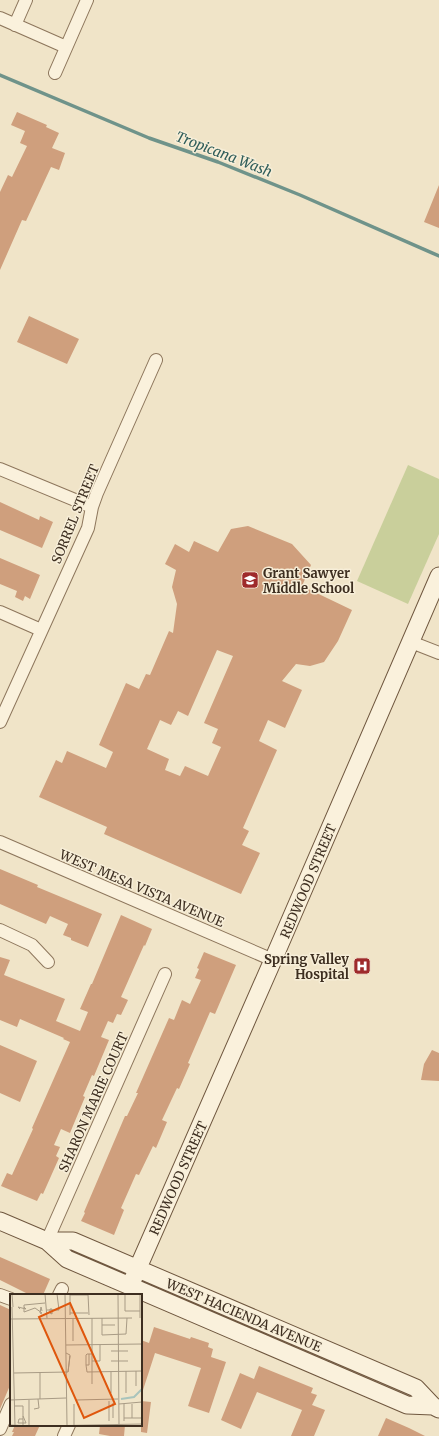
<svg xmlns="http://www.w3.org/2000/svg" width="439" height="1436" viewBox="0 0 439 1436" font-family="Merriweather,serif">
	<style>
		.green { fill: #c9cf9b }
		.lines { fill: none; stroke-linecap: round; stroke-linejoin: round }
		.stream { stroke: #6f938a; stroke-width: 3.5 }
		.building { fill: #cf9f7d; fill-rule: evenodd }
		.street-casing { stroke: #8d765c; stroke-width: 14 }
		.secondary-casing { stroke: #6f573f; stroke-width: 19 }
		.street { stroke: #faf1dc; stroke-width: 12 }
		.secondary { stroke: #faf1dc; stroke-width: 17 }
		.labels { text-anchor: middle; stroke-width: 3; stroke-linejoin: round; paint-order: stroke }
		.street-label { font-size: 13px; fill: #3d2e20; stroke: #f7eed8 }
		.poi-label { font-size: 13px; font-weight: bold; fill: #3d2e20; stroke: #f7eed8; text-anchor: start }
		.water-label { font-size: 14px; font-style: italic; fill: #2f5d5a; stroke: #f7eed8 }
		.inset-river { fill: none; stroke: #a9c4bc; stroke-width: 2 }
		.inset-road { fill: none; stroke: #a89b85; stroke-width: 1 }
		.view { fill: #df570d; fill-opacity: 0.15; stroke: #df570d; stroke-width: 2 }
		.inset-edge { fill: none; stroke: #3d2e20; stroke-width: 2 }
	</style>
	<rect width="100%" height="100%" fill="#f0e4c8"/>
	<path class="green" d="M 408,465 L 439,479 L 439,534 L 408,604 L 357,581 Z"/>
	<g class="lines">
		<path class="stream" d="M 0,75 L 149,138 L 218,162 L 300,195 L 439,256"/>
	</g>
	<path class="building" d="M 17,112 L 47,125 L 46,127 L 59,133 L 52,148 L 65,153 L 59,170 L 51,167 L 26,221 L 22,220 L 0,270 L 0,192 L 8,175 L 12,177 L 27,146 L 20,143 L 25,131 L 11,125 Z
		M 439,185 L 439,228 L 424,222 Z
		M 29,316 L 79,339 L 67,364 L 17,342 Z
		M 0,502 L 39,520 L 40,516 L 53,522 L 42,548 L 0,530 Z
		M 248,526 L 292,544 L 311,565 L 302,586 L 352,610 L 338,641 L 324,662 L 310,666 L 296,664 L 282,681 L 302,690 L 285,728 L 268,720 L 259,741 L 277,750 L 243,828 L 249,831 L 242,845 L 260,853 L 241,894 L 104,834 L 107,827 L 39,797 L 56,760 L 62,763 L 67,751 L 106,768 L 113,752 L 99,745 L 126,683 L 139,689 L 146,674 L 150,675 L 169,631 L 173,633 L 177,604 L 172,587 L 176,570 L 165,564 L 175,544 L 189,552 L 194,541 L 218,552 L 231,529 ZM 217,650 L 233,656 L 204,723 L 218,729 L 212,743 L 221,747 L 208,776 L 185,766 L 180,776 L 165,770 L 169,759 L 147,749 L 160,720 L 171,725 L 178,711 L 188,716 Z
		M 0,558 L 40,575 L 30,599 L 25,596 L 23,601 L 15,597 L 17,591 L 0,584 Z
		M 0,869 L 38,885 L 37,887 L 102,914 L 88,947 L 71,940 L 71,938 L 63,935 L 68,924 L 50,916 L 46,924 L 0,904 Z
		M 121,915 L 152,929 L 145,946 L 144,945 L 140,954 L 121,997 L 128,1000 L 121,1015 L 117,1014 L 113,1023 L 108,1021 L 101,1037 L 109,1040 L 94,1076 L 92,1075 L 83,1096 L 85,1097 L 70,1133 L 61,1129 L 54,1145 L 60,1147 L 56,1156 L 59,1158 L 43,1194 L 41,1193 L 37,1201 L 1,1186 L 7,1173 L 12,1175 L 33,1129 L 32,1128 L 70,1042 L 63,1039 L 64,1038 L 20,1019 L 17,1027 L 0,1020 L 0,957 L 10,960 L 4,975 L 65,999 L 56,1021 L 80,1031 L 88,1012 L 80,1009 L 91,984 L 92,984 Z
		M 204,952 L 236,965 L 215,1014 L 210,1012 L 188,1063 L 190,1064 L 179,1089 L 177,1088 L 162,1120 L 167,1122 L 156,1148 L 153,1146 L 139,1175 L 136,1174 L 121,1208 L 124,1210 L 114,1235 L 81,1221 L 85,1213 L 84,1212 L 125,1116 L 127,1116 L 138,1093 L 136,1093 L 169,1018 L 174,1020 L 182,1000 L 190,1004 L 201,980 L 195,978 L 199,969 L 197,968 Z
		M 0,1045 L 37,1061 L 20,1102 L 0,1093 Z
		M 432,1050 L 439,1053 L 439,1081 L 421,1080 L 424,1064 Z
		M 0,1257 L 50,1279 L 43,1295 L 30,1295 L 0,1280 Z
		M 0,1305 L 11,1310 L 11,1383 L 0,1409 Z
		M 154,1327 L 190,1339 L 191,1337 L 209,1343 L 208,1347 L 213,1349 L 211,1357 L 226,1362 L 209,1413 L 188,1406 L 201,1368 L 155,1353 L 143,1390 L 141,1390 L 141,1340 L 149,1343 Z
		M 259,1366 L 313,1388 L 311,1393 L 317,1395 L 312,1405 L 325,1410 L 314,1436 L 291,1436 L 302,1410 L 257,1392 L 241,1429 L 221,1420 L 240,1373 L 254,1379 Z
		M 141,1401 L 151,1402 L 147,1433 L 141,1432 Z
		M 386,1418 L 409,1428 L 425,1436 L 378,1436 Z
		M 15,1425 L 40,1425 L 35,1436 L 12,1436 L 14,1432 L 12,1432 Z
		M 100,1425 L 125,1425 L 124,1436 L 110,1436 L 99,1434 Z"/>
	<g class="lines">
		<defs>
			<path id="street" d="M 0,18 L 66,47
				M 15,25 L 26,0
				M 55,73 L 87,0
				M 0,469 L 92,507
				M 0,612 L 41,630
				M 411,642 L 439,653
				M 0,722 L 88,528 L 92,507 L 97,493 L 156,360
				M 0,842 L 273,960
				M 0,930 L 32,945 L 48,962
				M 47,1241 L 165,974
				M 0,1295 L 11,1299
				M 59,1295 L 62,1289
				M 0,1429 L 11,1404
				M 64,1436 L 69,1425"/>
			<path id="secondary" d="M 0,1221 L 47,1241 L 67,1259 L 407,1405 L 433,1406 L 439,1409
				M 47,1241 L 73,1241 L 416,1388 L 433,1406
				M 130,1286 L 273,960 L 439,576"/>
		</defs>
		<use href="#street" class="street-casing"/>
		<use href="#secondary" class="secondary-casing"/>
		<use href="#street" class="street"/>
		<use href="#secondary" class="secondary"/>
	</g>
	<defs>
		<symbol id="school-square" viewBox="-11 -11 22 22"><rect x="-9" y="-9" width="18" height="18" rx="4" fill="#9e2a2b" stroke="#f7eed8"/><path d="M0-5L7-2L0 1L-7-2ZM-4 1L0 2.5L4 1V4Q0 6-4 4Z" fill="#fff"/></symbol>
		<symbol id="hospital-square" viewBox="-11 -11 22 22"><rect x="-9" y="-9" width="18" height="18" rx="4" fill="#9e2a2b" stroke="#f7eed8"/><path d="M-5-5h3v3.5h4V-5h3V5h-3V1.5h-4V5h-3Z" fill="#fff"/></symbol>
	</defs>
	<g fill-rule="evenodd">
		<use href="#school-square" x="240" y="570" width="20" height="20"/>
		<use href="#hospital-square" x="352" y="956" width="20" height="20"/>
	</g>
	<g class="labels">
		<g class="street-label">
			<text transform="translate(75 514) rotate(-68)" y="5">SORREL STREET</text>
			<text transform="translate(308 881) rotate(-67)" y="5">REDWOOD STREET</text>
			<text transform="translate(142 888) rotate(23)" y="5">WEST MESA VISTA AVENUE</text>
			<text transform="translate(93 1102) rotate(-66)" y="5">SHARON MARIE COURT</text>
			<text transform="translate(178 1178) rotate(-66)" y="5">REDWOOD STREET</text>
			<text transform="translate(244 1315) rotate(23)" y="5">WEST HACIENDA AVENUE</text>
		</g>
		<g class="poi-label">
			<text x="263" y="578">Grant Sawyer<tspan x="263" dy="15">Middle School</tspan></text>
			<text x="349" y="964" text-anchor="end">Spring Valley<tspan x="349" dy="15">Hospital</tspan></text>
		</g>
		<g class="water-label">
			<text transform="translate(224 154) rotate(21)" y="5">Tropicana Wash</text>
		</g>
	</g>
	<g transform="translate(10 1294)">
		<rect width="132" height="132" fill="#f0e4c8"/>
		<path class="inset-river" d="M 111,105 L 124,103 L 132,95"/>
		<path class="inset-road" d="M 2,0 L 3,13M 35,0 L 37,24M 55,0 L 57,131M 60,0 L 60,21M 78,0 L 79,21M 108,0 L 109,131M 115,0 L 115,17 L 130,17M 60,1 L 78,1M 2,13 L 5,132M 10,15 L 8,13 L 16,15 L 14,13M 40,15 L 42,15 L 42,20 L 40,19 ZM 37,16 L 49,16 L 47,0M 32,17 L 31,13 L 30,19 L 32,20M 32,19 L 25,14 L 14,18 L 14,11 L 35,9M 60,19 L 78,19M 63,24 L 63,47M 82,24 L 82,90M 92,24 L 92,41 L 116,40 L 117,24M 130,24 L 130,0M 0,25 L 122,24M 92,31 L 105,31M 56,51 L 132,50M 101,57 L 118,57M 79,60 L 79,71 L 76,71 L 76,61 L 77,60 L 82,60M 82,67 L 90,67 L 90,51M 101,67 L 118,67M 76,71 L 77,78 L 132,77M 101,77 L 101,99M 116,77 L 116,99M 30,78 L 30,105M 58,78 L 60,62M 4,79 L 58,78 L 60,61 L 56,59M 126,92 L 126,77M 0,106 L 56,104M 19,106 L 19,131M 66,106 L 108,105M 103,109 L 103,124M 64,110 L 64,131M 109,110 L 132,108M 122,110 L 122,124M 5,112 L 13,112 L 13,131M 0,115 L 0,128M 24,115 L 29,114 L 28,105M 13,122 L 16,129 L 8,129 L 9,125 L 13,125M 114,124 L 132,124M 99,127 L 99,107M 114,127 L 114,110M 0,131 L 24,132M 32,132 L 132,130"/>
		<path class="view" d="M 60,9 L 105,110 L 74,124 L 29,23 Z"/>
		<rect width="132" height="132" class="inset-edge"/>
	</g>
</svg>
